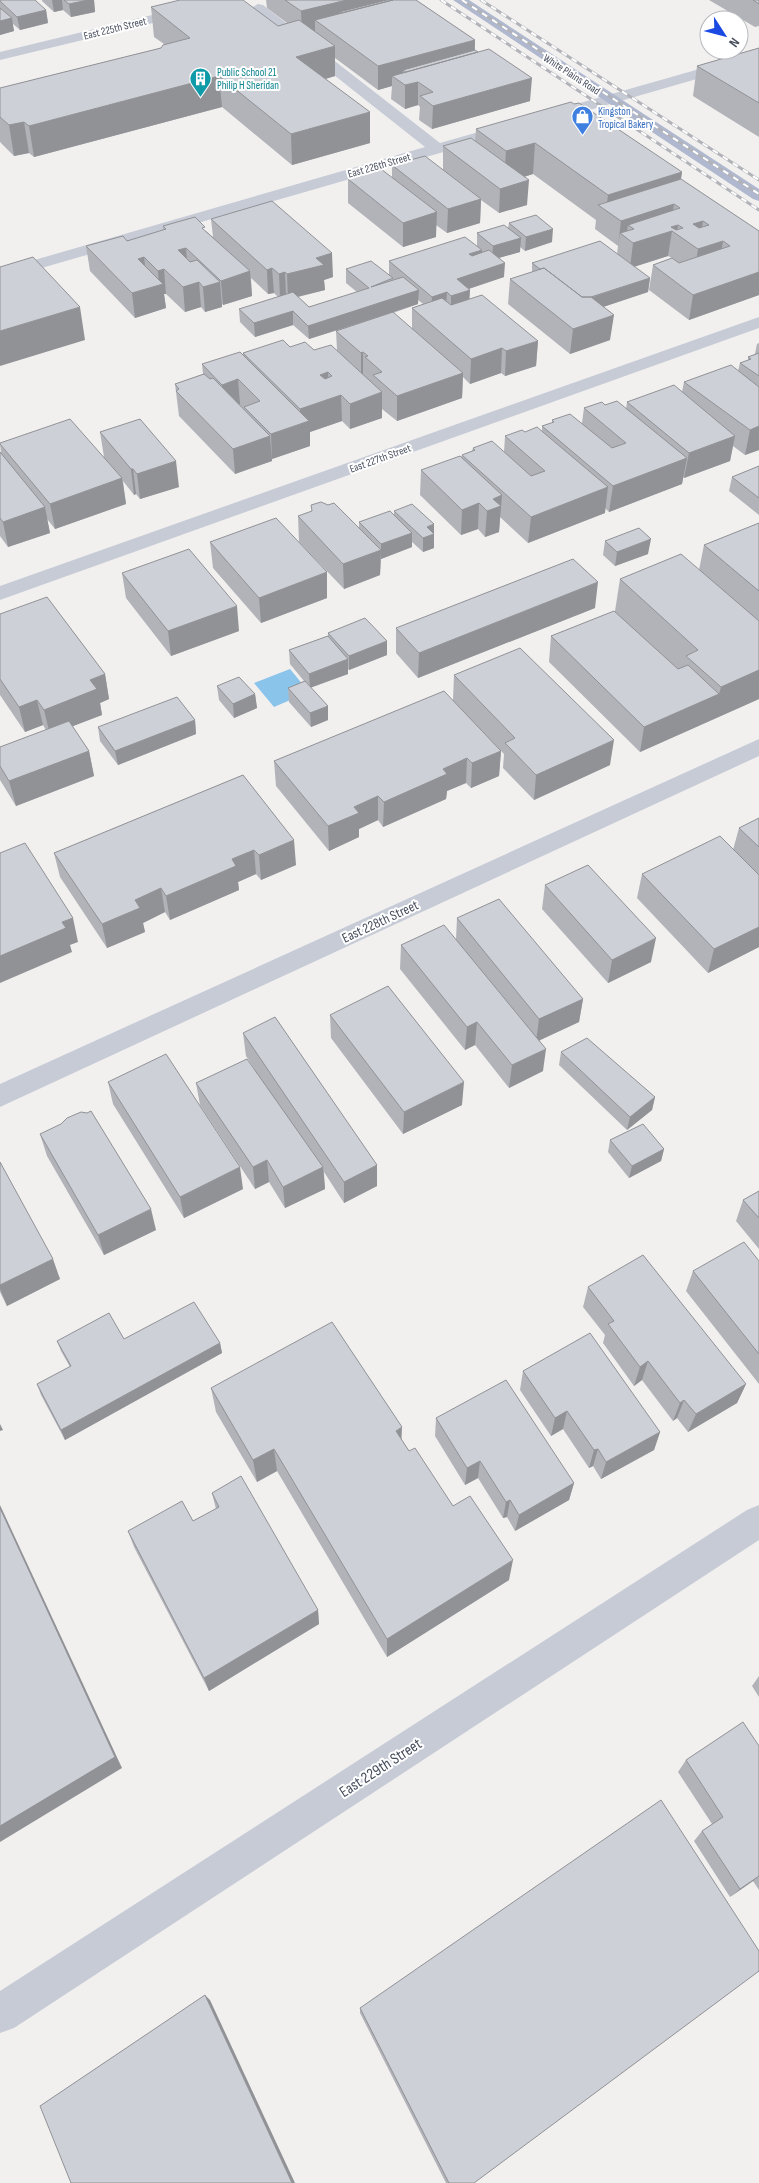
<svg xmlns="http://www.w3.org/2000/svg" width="759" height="2183" viewBox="0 0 759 2183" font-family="'Sofia Sans Condensed',sans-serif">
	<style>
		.water { fill: #8bc4eb }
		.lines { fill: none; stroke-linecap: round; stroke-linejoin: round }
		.minor { fill: #c6cbd6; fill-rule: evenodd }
		.major { fill: #afb8ce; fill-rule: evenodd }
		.rail-casing { stroke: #b1b3b9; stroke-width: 3 }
		.rail { stroke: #fff; stroke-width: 2; stroke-dasharray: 6; stroke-linecap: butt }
		.wall { fill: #b1b3b9; fill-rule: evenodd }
		.shaded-wall { fill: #909296 }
		.building { fill: #ced0d7; stroke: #909296; fill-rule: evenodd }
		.labels { text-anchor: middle; stroke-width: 4; stroke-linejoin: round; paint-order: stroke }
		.far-street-label { font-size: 11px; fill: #474e5d; stroke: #fff }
		.far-culture-label { font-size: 11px; fill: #0d838f; stroke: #fff; text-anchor: start }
		.far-shop-label { font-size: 11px; fill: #366cbe; stroke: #fff; text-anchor: start }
		.street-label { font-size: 14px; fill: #474e5d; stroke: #fff }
		.near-street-label { font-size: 16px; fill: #474e5d; stroke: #fff }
	</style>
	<rect width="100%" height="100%" fill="#f2f0ef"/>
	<path class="water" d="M 290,669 L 309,692 L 274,707 L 254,683 Z"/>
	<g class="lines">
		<path class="minor" d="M 214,0 L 238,0 L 236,3 L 0,60 L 0,52 Z
			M 258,4 L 263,5 L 440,143 L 759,52 L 759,61 L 0,280 L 0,270 L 425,147 L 253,11 L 251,8 Z
			M 759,317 L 759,328 L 0,600 L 0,586 Z
			M 759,739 L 759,756 L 0,1107 L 0,1084 Z
			M 759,1505 L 759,1540 L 14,2028 L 0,2033 L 0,1991 L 747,1510 Z"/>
		<path class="major" d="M 453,0 L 469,0 L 759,189 L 759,201 L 753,199 Z"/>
		<defs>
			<path id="rail" d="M 441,0 L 759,210
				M 462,0 L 759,194
				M 481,0 L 759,180"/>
		</defs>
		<use href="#rail" class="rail-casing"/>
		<use href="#rail" class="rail"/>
	</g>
	<path class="wall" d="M 0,0 L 46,10 L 48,23 L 20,30 L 12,23 L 14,31 L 0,35 Z
		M 42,0 L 94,0 L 95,12 L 71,17 L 63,10 L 54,12 L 42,1 Z
		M 266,0 L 416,0 L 475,40 L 475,50 L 530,101 L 432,129 L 419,120 L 420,107 L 418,105 L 405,109 L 391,99 L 392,86 L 378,90 L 335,58 L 335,76 L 326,79 L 370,143 L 292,165 L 222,107 L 34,157 L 29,153 L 14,156 L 0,142 L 0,88 L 161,48 L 164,44 L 154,37 L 151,7 L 278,26 L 287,23 L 267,8 Z
		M 709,0 L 759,0 L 759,26 L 755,27 Z
		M 759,48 L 759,137 L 693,96 L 697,66 Z
		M 476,129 L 682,172 L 681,179 L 759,231 L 759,295 L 689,320 L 649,290 L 653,265 L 672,258 L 668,256 L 634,267 L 650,278 L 648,292 L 603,307 L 610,340 L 570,354 L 508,304 L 510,279 L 532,272 L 532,263 L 617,254 L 618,246 L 595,229 L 596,220 L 533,174 L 524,177 L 527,205 L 499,213 L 481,200 L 480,223 L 447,233 L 436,225 L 436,237 L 403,247 L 348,203 L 348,179 L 392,177 L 392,165 L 443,169 L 443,146 L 475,141 Z
		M 211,219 L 333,277 L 324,280 L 325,290 L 298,297 L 309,307 L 357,292 L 346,283 L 346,269 L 389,275 L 389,261 L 477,246 L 477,233 L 508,228 L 509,223 L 552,242 L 525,251 L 520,247 L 520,252 L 498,258 L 504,277 L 469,289 L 470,290 L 469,300 L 538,341 L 536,366 L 505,376 L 501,373 L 470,384 L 463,377 L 462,398 L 397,421 L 382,409 L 382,418 L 350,429 L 342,421 L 310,432 L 310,446 L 272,459 L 272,458 L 272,461 L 235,474 L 179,416 L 175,384 L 203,374 L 202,364 L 243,356 L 243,353 L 290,347 L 314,350 L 337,350 L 336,331 L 383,316 L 309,339 L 293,325 L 255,337 L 240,322 L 239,309 L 278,297 L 274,293 L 268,294 L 251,278 L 252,296 L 223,305 L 222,304 L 222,307 L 205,312 L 201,307 L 185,312 L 166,294 L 164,294 L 166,308 L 135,318 L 90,271 L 86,246 L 127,241 L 163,230 L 163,226 L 206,231 L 213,237 ZM 418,300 L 423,304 L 412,308 L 412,329 L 393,313 L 418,304 Z
		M 759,343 L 759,450 L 745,455 L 733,446 L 730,461 L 684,478 L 683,477 L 682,484 L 609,512 L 605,508 L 605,513 L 528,543 L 500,517 L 499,532 L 485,537 L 478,529 L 461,535 L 420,495 L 421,470 L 461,457 L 462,455 L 472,451 L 473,448 L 504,452 L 505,436 L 525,432 L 542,431 L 542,426 L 552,423 L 552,420 L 582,423 L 584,408 L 605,405 L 626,409 L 627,402 L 682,392 L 684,382 L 738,371 L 740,363 L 748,360 L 748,357 L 755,354 L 757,344 Z
		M 100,432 L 179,487 L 140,499 L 136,494 L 134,495 L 123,481 L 126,504 L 55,529 L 47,519 L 50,533 L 8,547 L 0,536 L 0,452 L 1,453 L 0,443 L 104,457 Z
		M 759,466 L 759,515 L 729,491 L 732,477 Z
		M 394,511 L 434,524 L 434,548 L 423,552 L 412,542 L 412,547 L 381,559 L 381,558 L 380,575 L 344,589 L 299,542 L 298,516 L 359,528 L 359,522 L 394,515 Z
		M 759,523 L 759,699 L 640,752 L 549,662 L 551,636 L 615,611 L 620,579 L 699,570 L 704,545 Z
		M 605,541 L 648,554 L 615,566 L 603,555 Z
		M 210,542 L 327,598 L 261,623 L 213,568 Z
		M 122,573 L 239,631 L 171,656 L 126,598 Z
		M 595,608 L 418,678 L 396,653 L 396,628 Z
		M 0,614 L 105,674 L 109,699 L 100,703 L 102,715 L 72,726 L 89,751 L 94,776 L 16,806 L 0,780 L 0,747 L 46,730 L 43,725 L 25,732 L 0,695 Z
		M 328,633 L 387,655 L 349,670 L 348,669 L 348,674 L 311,687 L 328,720 L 311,727 L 289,702 L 288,688 L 304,681 L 290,664 L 289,650 L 328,636 Z
		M 454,675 L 610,765 L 534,800 L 503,768 L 504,754 L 463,711 L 501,751 L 499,776 L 471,788 L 466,783 L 447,791 L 446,799 L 383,827 L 378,820 L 359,829 L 359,837 L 329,851 L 276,786 L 274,761 L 453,700 Z
		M 217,686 L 255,694 L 257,708 L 234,718 L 219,700 Z
		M 195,720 L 196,734 L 118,765 L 100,741 L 98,727 Z
		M 243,775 L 296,865 L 261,880 L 256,874 L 238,882 L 239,890 L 170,920 L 165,912 L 143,923 L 145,932 L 107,948 L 60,877 L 54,853 Z
		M 759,818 L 759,947 L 708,973 L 637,898 L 642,874 L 733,850 L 739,828 Z
		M 545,885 L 651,962 L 608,983 L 542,909 Z
		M 457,918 L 583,999 L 579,1022 L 540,1040 L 543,1071 L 509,1088 L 475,1045 L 465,1050 L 400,969 L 401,945 L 456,939 Z
		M 330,1015 L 462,1105 L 403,1134 L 331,1038 Z
		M 243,1033 L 377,1186 L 344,1203 L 324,1172 L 325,1189 L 285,1208 L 269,1182 L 255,1189 L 200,1105 L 196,1083 L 255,1070 L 246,1056 Z
		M 561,1052 L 655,1097 L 652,1110 L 627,1130 L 559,1065 Z
		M 108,1082 L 243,1189 L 184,1218 L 113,1104 Z
		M 40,1134 L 156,1230 L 104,1255 L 47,1156 Z
		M 610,1140 L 664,1149 L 661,1161 L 629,1178 L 608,1152 Z
		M 0,1162 L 60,1279 L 7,1306 L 0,1292 Z
		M 759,1191 L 759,1249 L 736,1221 L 743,1200 Z
		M 759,1261 L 759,1384 L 686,1291 L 693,1271 Z
		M 588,1287 L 746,1384 L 737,1403 L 688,1432 L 677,1418 L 673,1421 L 642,1380 L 634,1386 L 603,1343 L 605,1335 L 583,1307 Z
		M 124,1339 L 220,1343 L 222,1353 L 65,1440 L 41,1395 L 37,1384 L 70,1367 L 61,1351 L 57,1341 Z
		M 523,1371 L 660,1432 L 654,1450 L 601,1479 L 593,1466 L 589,1468 L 563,1429 L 551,1436 L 520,1390 Z
		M 211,1388 L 401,1439 L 409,1451 L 453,1506 L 509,1580 L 387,1657 L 277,1471 L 257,1482 L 216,1412 Z
		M 436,1418 L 574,1483 L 569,1500 L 515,1531 L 507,1517 L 503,1518 L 478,1478 L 465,1485 L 435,1436 Z
		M 212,1493 L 318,1610 L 319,1624 L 209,1691 L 134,1547 L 128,1531 L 193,1521 L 216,1509 Z
		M 759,1676 L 759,1697 L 752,1686 Z
		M 759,1746 L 759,1890 L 753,1881 L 730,1897 L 694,1841 L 702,1831 L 712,1824 L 678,1772 L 686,1760 Z
		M 360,2008 L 474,2183 L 446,2183 L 360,2013 Z"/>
	<path class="shaded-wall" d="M 52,0 L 62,0 L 63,10 L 54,12 Z
		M 88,0 L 94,0 L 95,12 L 71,17 L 69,4 Z
		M 347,0 L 397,0 L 351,21 L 339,12 L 339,25 L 315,20 L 315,31 L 302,34 L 301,11 Z
		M 46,10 L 48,23 L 20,30 L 17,17 Z
		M 12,18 L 14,31 L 0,35 L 0,21 Z
		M 475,40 L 474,63 L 403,70 L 403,83 L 392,76 L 392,86 L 378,90 L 378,66 Z
		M 335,46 L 335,76 L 297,87 L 296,57 Z
		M 219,76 L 222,107 L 34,157 L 29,126 Z
		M 532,78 L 530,101 L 432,129 L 433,106 Z
		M 418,82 L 418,105 L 405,109 L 405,85 Z
		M 370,112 L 370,143 L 292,165 L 291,134 Z
		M 24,122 L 29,153 L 14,156 L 9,125 Z
		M 535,143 L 533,174 L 504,183 L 506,151 Z
		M 682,172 L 677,203 L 674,204 L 670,229 L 634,229 L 628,225 L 626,238 L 620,233 L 618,246 L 621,221 L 606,211 L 608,195 Z
		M 529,180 L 527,205 L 499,213 L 500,189 Z
		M 481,199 L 480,223 L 447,233 L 448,209 Z
		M 437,212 L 436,237 L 403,247 L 403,223 Z
		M 703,221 L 699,245 L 693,224 Z
		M 678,225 L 677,234 L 672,231 L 668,256 L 630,268 L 633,243 L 671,227 Z
		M 553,229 L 552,242 L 525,251 L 526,237 Z
		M 521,238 L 520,252 L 492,260 L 493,246 Z
		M 723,241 L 719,266 L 694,274 L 698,249 Z
		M 186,248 L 188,272 L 178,250 Z
		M 482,250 L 482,264 L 469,254 Z
		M 332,253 L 333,277 L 324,280 L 325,290 L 288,299 L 287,274 L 316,258 Z
		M 144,257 L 147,282 L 138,259 Z
		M 505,263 L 504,277 L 456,293 L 457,279 Z
		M 272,268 L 274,293 L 268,294 L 267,270 Z
		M 164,269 L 166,294 L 164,294 L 166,308 L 135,318 L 132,293 L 159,285 L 158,271 Z
		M 250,271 L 252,296 L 223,305 L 221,281 Z
		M 285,272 L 286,296 L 280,298 L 279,274 Z
		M 759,272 L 759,295 L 689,320 L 693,295 Z
		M 650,278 L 648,292 L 579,315 L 581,301 Z
		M 199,282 L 201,307 L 185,312 L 183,287 Z
		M 220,282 L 222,307 L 205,312 L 203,287 Z
		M 419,290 L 418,304 L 309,339 L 308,326 Z
		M 470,290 L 469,304 L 451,310 L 451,296 Z
		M 447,292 L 446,306 L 431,311 L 432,297 Z
		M 80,307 L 85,340 L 0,366 L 0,331 Z
		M 293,311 L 293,325 L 255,337 L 254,323 Z
		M 614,315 L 610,340 L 570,354 L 573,329 Z
		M 538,341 L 536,366 L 505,376 L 506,351 Z
		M 502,348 L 501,373 L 470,384 L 471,359 Z
		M 363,352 L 363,377 L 361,378 L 361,353 Z
		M 328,372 L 329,397 L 320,375 Z
		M 463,373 L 462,398 L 397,421 L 397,396 Z
		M 238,379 L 240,404 L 225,410 L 222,385 Z
		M 382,392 L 382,418 L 350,429 L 350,404 Z
		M 341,395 L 342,421 L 310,432 L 310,446 L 272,459 L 271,434 L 301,424 L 300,409 Z
		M 759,426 L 759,450 L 745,455 L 750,430 Z
		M 270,436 L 272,461 L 235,474 L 233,449 Z
		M 735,436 L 730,461 L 684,478 L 689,453 Z
		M 687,458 L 682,484 L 609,512 L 613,486 Z
		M 176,461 L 179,487 L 140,499 L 137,474 Z
		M 131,469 L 133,469 L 136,494 L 134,495 Z
		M 122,478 L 126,504 L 55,529 L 50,504 Z
		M 608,487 L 605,513 L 528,543 L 531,517 Z
		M 502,495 L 499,532 L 485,537 L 487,511 L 493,499 Z
		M 479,503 L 478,529 L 461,535 L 462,510 Z
		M 45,507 L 50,533 L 8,547 L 3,522 Z
		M 434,524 L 434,548 L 423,552 L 423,538 L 427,527 Z
		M 412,533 L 412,547 L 381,559 L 381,544 Z
		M 651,539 L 648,554 L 615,566 L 617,552 Z
		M 381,550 L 380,575 L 344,589 L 343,564 Z
		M 327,572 L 327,598 L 261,623 L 259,598 Z
		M 598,582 L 595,608 L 418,678 L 419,653 Z
		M 237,606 L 239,631 L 171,656 L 168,631 Z
		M 387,641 L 387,655 L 349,670 L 349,656 Z
		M 348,659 L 348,674 L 310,688 L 309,674 Z
		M 759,670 L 759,699 L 640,752 L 644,727 L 719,694 L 721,687 Z
		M 105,674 L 109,699 L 100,703 L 102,715 L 50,735 L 44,710 L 90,680 Z
		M 255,694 L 257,708 L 234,718 L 233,704 Z
		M 37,700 L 43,725 L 25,732 L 19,707 Z
		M 328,706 L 328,720 L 311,727 L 310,713 Z
		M 195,720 L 196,734 L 118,765 L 115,751 Z
		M 614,740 L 610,765 L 534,800 L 536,775 Z
		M 89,751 L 94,776 L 16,806 L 9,781 Z
		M 501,751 L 499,776 L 471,788 L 472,763 Z
		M 467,758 L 466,783 L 447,791 L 446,799 L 383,827 L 384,802 L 443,769 Z
		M 378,796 L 378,820 L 359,829 L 359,837 L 329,851 L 328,826 L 354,807 Z
		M 294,840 L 296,865 L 261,880 L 259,855 Z
		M 254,850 L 256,874 L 238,882 L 239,890 L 170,920 L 166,896 L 232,859 Z
		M 161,888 L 165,912 L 143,923 L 145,932 L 107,948 L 102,924 L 135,900 Z
		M 73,918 L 78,942 L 70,945 L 72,952 L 0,983 L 0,956 L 62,922 Z
		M 759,927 L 759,947 L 708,973 L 714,949 Z
		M 656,938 L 651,962 L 608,983 L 612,960 Z
		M 583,999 L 579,1022 L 536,1042 L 539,1019 Z
		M 477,1022 L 475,1045 L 465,1050 L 467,1027 Z
		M 546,1049 L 543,1071 L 509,1088 L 512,1065 Z
		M 464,1082 L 462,1105 L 403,1134 L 404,1112 Z
		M 655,1097 L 652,1110 L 627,1130 L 630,1117 Z
		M 664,1149 L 661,1161 L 629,1178 L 632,1166 Z
		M 267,1160 L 269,1182 L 255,1189 L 253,1167 Z
		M 377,1165 L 377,1186 L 344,1203 L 344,1182 Z
		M 240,1167 L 243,1189 L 184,1218 L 180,1197 Z
		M 323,1167 L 325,1189 L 285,1208 L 283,1187 Z
		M 151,1209 L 156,1230 L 104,1255 L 98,1235 Z
		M 53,1259 L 60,1279 L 7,1306 L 0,1289 L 0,1285 Z
		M 220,1343 L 222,1353 L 65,1440 L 61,1430 Z
		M 648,1361 L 642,1380 L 634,1386 L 640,1367 Z
		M 746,1384 L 737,1403 L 688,1432 L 696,1414 Z
		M 684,1400 L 677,1418 L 673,1421 L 680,1403 Z
		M 567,1411 L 563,1429 L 551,1436 L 555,1418 Z
		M 0,1424 L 3,1430 L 0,1431 Z
		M 402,1427 L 401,1450 L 396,1431 Z
		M 660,1432 L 654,1450 L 601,1479 L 606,1462 Z
		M 274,1449 L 277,1471 L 257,1482 L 253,1460 Z
		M 598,1449 L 593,1466 L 589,1468 L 594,1450 Z
		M 480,1461 L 478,1478 L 465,1485 L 467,1468 Z
		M 574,1483 L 569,1500 L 515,1531 L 519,1515 Z
		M 510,1500 L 507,1517 L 503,1518 L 506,1502 Z
		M 0,1505 L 122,1768 L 0,1842 Z
		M 513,1560 L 509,1580 L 387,1657 L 387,1639 Z
		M 318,1610 L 319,1624 L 209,1691 L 204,1678 Z
		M 759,1876 L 753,1881 L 730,1897 L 740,1889 Z
		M 205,1995 L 210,2000 L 295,2183 L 292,2183 Z"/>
	<path class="building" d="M 0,0 L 35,0 L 46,10 L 17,17 L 0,1 Z
		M 64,0 L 88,0 L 69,4 Z
		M 180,0 L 243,0 L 278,26 L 299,20 L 335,46 L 296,57 L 370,112 L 291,134 L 219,76 L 29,126 L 24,122 L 9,125 L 0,117 L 0,88 L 161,48 L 163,45 L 190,38 L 151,7 Z
		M 285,0 L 347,0 L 301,11 Z
		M 387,0 L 393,0 L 341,13 L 339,12 Z
		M 393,0 L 416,0 L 475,40 L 378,66 L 315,20 Z
		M 753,0 L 759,0 L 759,4 Z
		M 0,8 L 12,18 L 0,21 Z
		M 759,48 L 759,103 L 697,66 Z
		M 489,49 L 532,78 L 433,106 L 420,96 L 433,92 L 418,82 L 405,85 L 392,76 Z
		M 475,50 L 478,52 L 406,72 L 403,70 Z
		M 571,102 L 574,104 L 579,103 L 682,172 L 608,195 L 535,143 L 506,151 L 476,129 Z
		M 471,138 L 529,180 L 500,189 L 443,146 Z
		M 425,156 L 481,199 L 448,209 L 392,165 Z
		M 381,169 L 437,212 L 403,223 L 348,179 Z
		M 681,179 L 759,231 L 759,272 L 693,295 L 653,265 L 672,258 L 679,263 L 730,246 L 723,241 L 698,249 L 672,231 L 633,243 L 620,233 L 634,229 L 628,225 L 680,208 L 674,204 L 621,221 L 598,205 ZM 703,221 L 709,225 L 699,228 L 693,224 ZM 678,225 L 683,228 L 676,230 L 671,227 Z
		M 272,201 L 332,253 L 316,258 L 324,265 L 287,274 L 285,272 L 279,274 L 272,268 L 267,270 L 211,219 Z
		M 536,215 L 553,229 L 526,237 L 509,223 Z
		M 195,217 L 205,227 L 202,228 L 250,271 L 221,281 L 186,248 L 178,250 L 190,262 L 197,260 L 220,282 L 203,287 L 199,282 L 183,287 L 164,269 L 158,271 L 144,257 L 138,259 L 163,284 L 132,293 L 86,246 L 123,236 L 127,241 L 166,229 L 163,226 Z
		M 504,225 L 521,238 L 493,246 L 477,233 Z
		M 465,237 L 482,250 L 469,254 L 472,256 L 489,250 L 505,263 L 457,279 L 470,290 L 451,296 L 447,292 L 432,297 L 389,261 Z
		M 600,241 L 650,278 L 591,297 L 582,297 L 544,268 L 540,269 L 532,263 Z
		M 33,257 L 80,307 L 0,331 L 0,267 Z
		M 371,261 L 393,278 L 371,287 L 403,277 L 419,290 L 308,326 L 293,311 L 254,323 L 239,309 L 293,292 L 309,307 L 369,288 L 346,269 Z
		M 544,268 L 582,297 L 591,297 L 614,315 L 573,329 L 510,279 Z
		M 482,295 L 538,341 L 506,351 L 502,348 L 471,359 L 412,308 L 442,298 L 451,305 Z
		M 393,312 L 463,373 L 397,396 L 373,375 L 382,372 L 365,357 L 368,356 L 363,352 L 361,353 L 336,331 Z
		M 283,340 L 290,347 L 305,342 L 314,350 L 331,345 L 382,392 L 350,404 L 341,395 L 300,409 L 243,353 ZM 328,372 L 332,376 L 325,379 L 320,375 Z
		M 240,352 L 309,421 L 271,434 L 244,407 L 260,401 L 238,379 L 222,385 L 202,364 Z
		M 759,353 L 759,376 L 740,363 L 751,359 L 748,357 Z
		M 731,365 L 759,387 L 759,426 L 750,430 L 684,382 Z
		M 204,374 L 210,379 L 213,378 L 270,436 L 233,449 L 176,391 L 179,389 L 175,384 Z
		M 674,385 L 735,436 L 689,453 L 627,402 Z
		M 617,401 L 687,458 L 613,486 L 542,426 L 554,422 L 552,420 L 570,414 L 612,448 L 626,443 L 584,408 L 602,402 L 605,405 Z
		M 70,419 L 122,478 L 50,504 L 0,444 L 0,443 Z
		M 140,419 L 176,461 L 137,474 L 133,469 L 131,469 L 100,432 Z
		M 537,427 L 608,487 L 531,517 L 462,455 L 475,450 L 473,448 L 492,441 L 531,476 L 545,471 L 505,436 L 522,430 L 525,432 Z
		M 0,452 L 45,507 L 3,522 L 0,518 Z
		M 460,456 L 502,495 L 493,499 L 501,506 L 487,511 L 479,503 L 462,510 L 421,470 Z
		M 759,466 L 759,498 L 732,477 Z
		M 321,502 L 328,505 L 334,503 L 381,550 L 343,564 L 298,516 L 312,511 L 311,505 Z
		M 412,504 L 434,524 L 427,527 L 434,534 L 423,538 L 394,511 Z
		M 390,511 L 412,533 L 381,544 L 359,522 Z
		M 276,518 L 327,572 L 259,598 L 210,542 Z
		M 759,523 L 759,591 L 704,545 Z
		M 639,528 L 651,539 L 617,552 L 605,541 Z
		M 189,549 L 237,606 L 168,631 L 122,573 Z
		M 681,554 L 759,621 L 759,670 L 721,687 L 686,656 L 698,650 L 620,579 Z
		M 573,559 L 598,582 L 419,653 L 396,628 Z
		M 47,597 L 105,674 L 90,680 L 97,689 L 44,710 L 37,700 L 19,707 L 0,679 L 0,614 Z
		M 614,611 L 678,669 L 688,665 L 719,694 L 644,727 L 551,636 Z
		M 365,618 L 387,641 L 349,656 L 328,633 Z
		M 328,636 L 348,659 L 309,674 L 289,650 Z
		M 520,648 L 614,740 L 536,775 L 505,743 L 515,738 L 454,675 Z
		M 239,677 L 255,694 L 233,704 L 217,686 Z
		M 305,681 L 328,706 L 310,713 L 288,688 Z
		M 444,691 L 501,751 L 472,763 L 467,758 L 443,769 L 447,774 L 384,802 L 378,796 L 354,807 L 359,813 L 328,826 L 274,761 Z
		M 177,697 L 195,720 L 115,751 L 98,727 Z
		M 69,721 L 89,751 L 9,781 L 0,766 L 0,747 Z
		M 243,775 L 294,840 L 259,855 L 254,850 L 232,859 L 236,866 L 166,896 L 161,888 L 135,900 L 140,908 L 102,924 L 54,853 Z
		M 759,818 L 759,847 L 739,828 Z
		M 720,836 L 759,875 L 759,927 L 714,949 L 642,874 Z
		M 25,843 L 73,918 L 62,922 L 66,928 L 0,956 L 0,853 Z
		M 588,865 L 656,938 L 612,960 L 545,885 Z
		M 499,899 L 583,999 L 539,1019 L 457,918 Z
		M 444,925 L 546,1049 L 512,1065 L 477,1022 L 467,1027 L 401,945 Z
		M 388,986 L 464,1082 L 404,1112 L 330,1015 Z
		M 275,1017 L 377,1165 L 344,1182 L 243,1033 Z
		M 587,1038 L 655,1097 L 630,1117 L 561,1052 Z
		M 166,1054 L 240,1167 L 180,1197 L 108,1082 Z
		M 247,1059 L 323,1167 L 283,1187 L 267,1160 L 253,1167 L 196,1083 Z
		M 91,1111 L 151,1209 L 98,1235 L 40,1134 L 61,1124 L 67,1118 L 81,1112 L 87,1113 Z
		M 643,1124 L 664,1149 L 632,1166 L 610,1140 Z
		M 0,1162 L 53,1259 L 0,1285 Z
		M 759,1191 L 759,1218 L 743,1200 Z
		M 744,1242 L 759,1261 L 759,1354 L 693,1271 Z
		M 643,1255 L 746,1384 L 696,1414 L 684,1400 L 680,1403 L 648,1361 L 640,1367 L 608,1324 L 614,1321 L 588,1287 Z
		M 194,1302 L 220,1343 L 61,1430 L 37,1384 L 71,1366 L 57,1341 L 109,1313 L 124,1339 Z
		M 332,1322 L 402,1427 L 396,1431 L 409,1451 L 415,1448 L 453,1506 L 470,1496 L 513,1560 L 387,1639 L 274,1449 L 253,1460 L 211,1388 Z
		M 590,1333 L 660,1432 L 606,1462 L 598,1449 L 594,1450 L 567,1411 L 555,1418 L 523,1371 Z
		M 506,1380 L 574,1483 L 519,1515 L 510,1500 L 506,1502 L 480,1461 L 467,1468 L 436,1418 Z
		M 241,1476 L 318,1610 L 204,1678 L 128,1531 L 182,1501 L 193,1521 L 219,1507 L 212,1493 Z
		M 0,1508 L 115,1757 L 0,1826 Z
		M 743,1722 L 759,1746 L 759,1876 L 740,1889 L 702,1831 L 723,1817 L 686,1760 Z
		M 661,1800 L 759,1951 L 759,1971 L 474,2183 L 449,2183 L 360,2008 Z
		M 205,1995 L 292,2183 L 71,2183 L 40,2106 Z"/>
	<defs>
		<symbol id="building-pin" viewBox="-11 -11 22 30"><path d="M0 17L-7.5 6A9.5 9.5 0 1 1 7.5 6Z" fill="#0f9aa8" stroke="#fff"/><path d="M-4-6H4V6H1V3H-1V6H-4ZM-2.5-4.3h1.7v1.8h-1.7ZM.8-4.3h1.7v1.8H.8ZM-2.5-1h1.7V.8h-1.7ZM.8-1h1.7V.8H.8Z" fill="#fff"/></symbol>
		<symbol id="shop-pin" viewBox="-11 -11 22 30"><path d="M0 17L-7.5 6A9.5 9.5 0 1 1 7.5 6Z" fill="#3f7fe0" stroke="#fff"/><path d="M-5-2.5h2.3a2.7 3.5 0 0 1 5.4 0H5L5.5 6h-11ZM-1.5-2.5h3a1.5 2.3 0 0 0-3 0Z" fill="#fff"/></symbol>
	</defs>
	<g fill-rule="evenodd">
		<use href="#building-pin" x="188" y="66" width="25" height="34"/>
		<use href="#shop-pin" x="570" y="104" width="25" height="34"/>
	</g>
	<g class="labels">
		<g class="far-street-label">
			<text transform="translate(115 28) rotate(-14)" y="4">East 225th Street</text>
			<text transform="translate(572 74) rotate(33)" y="4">White Plains Road</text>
			<text transform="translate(379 165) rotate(-16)" y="4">East 226th Street</text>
			<text transform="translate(380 458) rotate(-20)" y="4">East 227th Street</text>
		</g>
		<g class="far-culture-label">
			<text x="217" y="76">Public School 21<tspan x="217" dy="13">Philip H Sheridan</tspan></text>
		</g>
		<g class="far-shop-label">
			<text x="598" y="115">Kingston<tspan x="598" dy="13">Tropical Bakery</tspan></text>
		</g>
		<g class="street-label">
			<text transform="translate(380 921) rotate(-25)" y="5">East 228th Street</text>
		</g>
		<g class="near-street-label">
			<text transform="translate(380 1767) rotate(-33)" y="6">East 229th Street</text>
		</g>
	</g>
	<g transform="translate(724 35) rotate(126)"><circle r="24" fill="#ffffff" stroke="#b5b8be"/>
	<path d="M0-4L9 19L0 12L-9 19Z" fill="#1a4ae1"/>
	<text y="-8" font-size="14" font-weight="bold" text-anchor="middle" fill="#474e5d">N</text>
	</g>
</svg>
